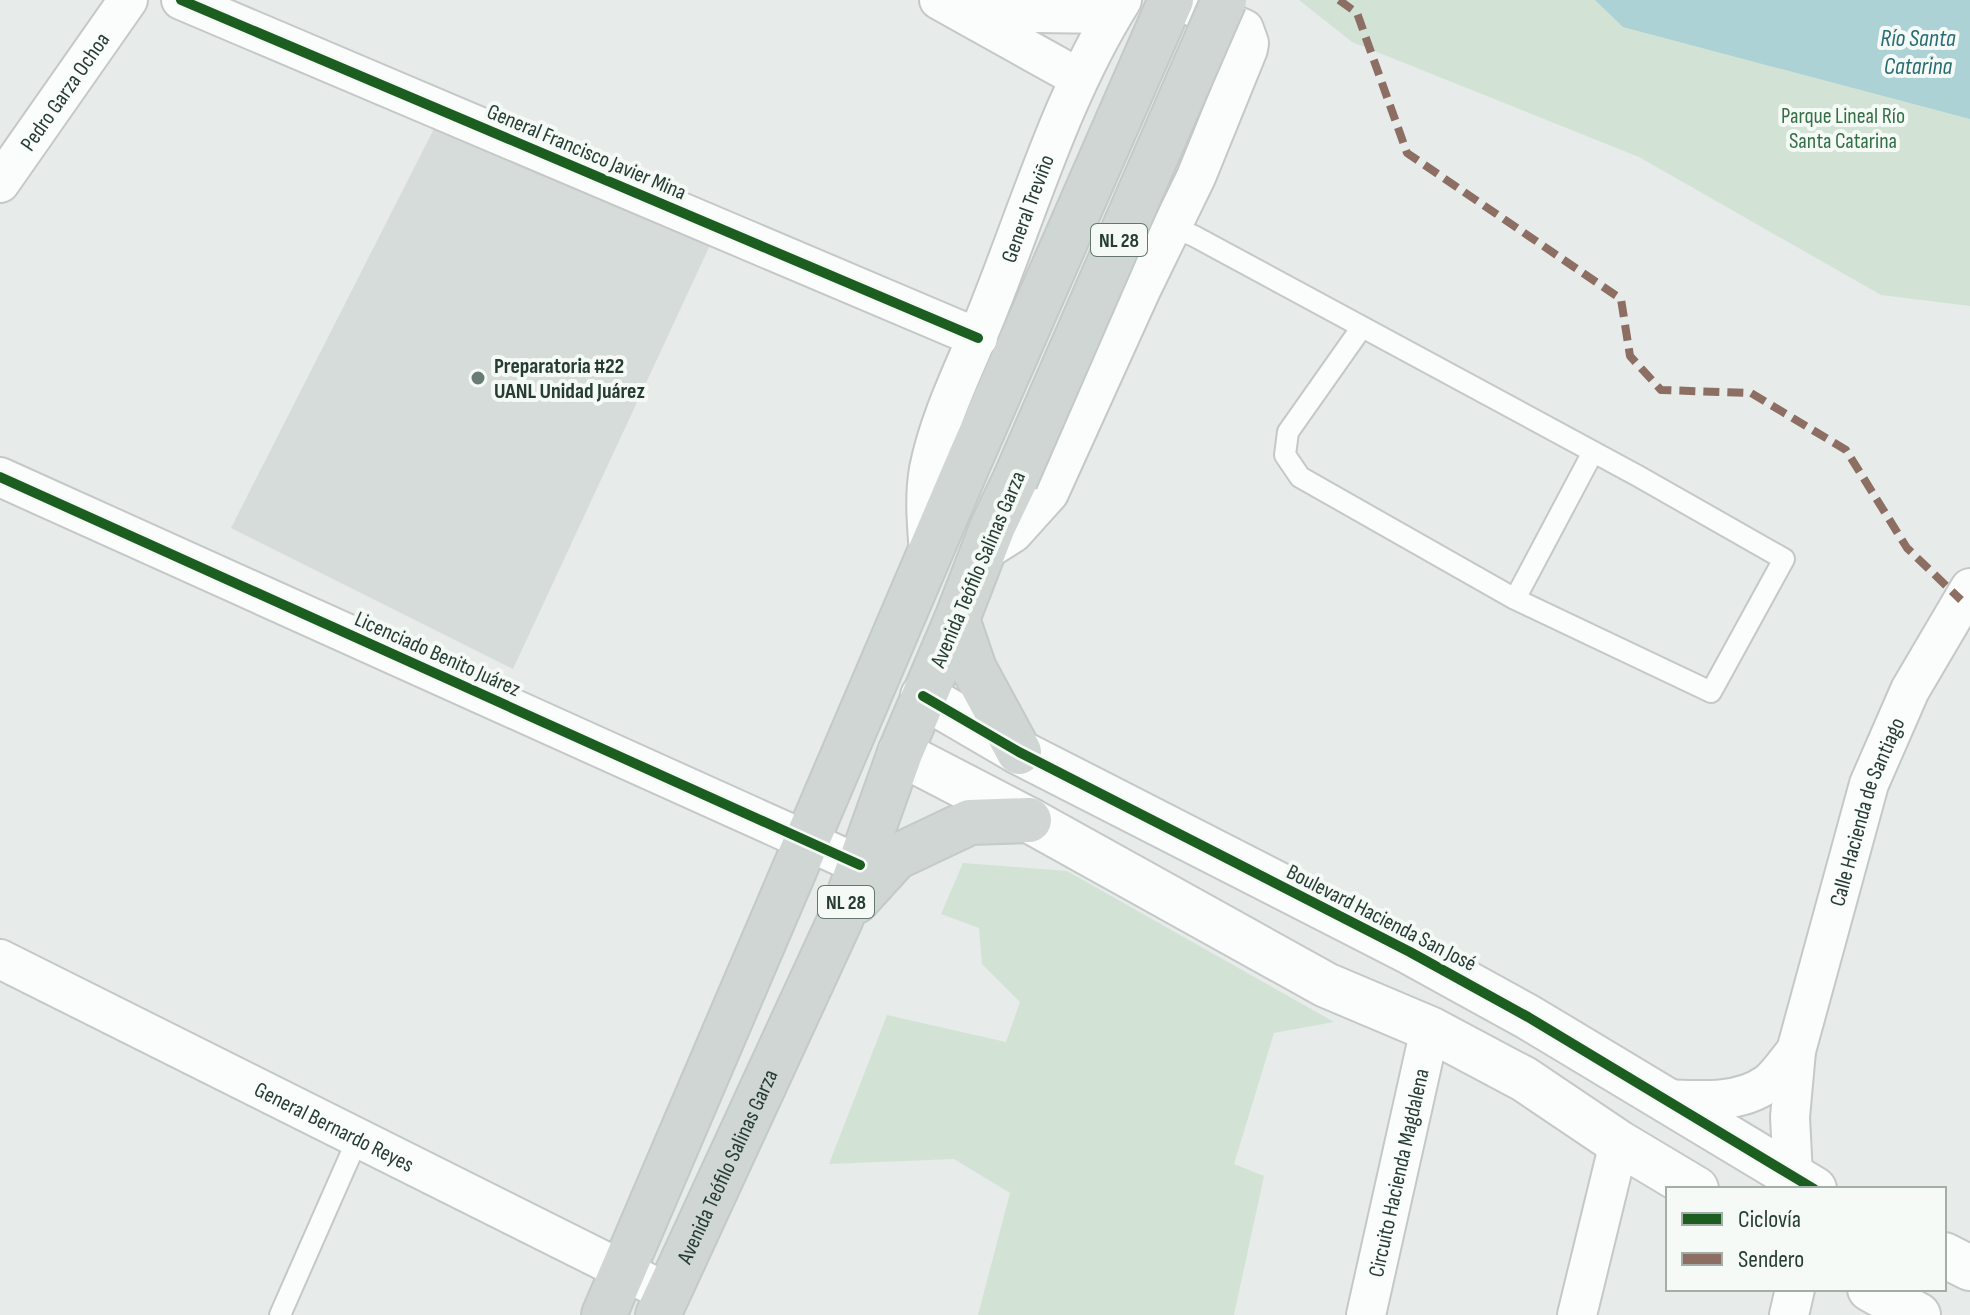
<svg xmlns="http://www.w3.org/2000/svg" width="1970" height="1315" viewBox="0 0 1970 1315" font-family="'Sofia Sans Condensed',sans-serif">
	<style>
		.built { fill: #d6dcd9 }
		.green { fill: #d2e3d6 }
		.water { fill: #acd2d5 }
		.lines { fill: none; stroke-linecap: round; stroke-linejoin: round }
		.service-casing { stroke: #c4c8c6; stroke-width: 24 }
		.minor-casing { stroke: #c4c8c6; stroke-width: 42 }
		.tertiary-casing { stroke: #c4c8c6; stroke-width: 48 }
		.primary-casing { stroke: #c3cac7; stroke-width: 48 }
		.service { stroke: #fbfcfc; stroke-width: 20 }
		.minor { stroke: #fbfcfc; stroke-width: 38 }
		.tertiary { stroke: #fbfcfc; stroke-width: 44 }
		.primary { stroke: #cfd6d4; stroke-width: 44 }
		.primary-bridge-casing { stroke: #c3cac7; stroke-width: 48; stroke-linecap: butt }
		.primary-bridge { stroke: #cfd6d4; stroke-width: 44 }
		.quiet { stroke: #8d6e63; stroke-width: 8; stroke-dasharray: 16 8; stroke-linecap: butt }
		.cycleway-casing { stroke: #f6faf7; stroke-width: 15 }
		.cycleway { stroke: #1b5e20; stroke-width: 10 }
		.poi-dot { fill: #6a7a74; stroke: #f6faf7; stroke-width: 3 }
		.labels { text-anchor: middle; stroke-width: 8; stroke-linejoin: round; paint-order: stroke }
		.shield { fill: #f6faf7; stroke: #64766f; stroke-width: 2 }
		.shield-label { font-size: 20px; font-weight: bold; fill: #263d35 }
		.street-label { font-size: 22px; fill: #263d35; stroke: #f6faf7 }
		.park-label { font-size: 22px; fill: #347046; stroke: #f6faf7 }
		.poi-label { font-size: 22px; font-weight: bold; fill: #263d35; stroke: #f6faf7; text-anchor: start }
		.water-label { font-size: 24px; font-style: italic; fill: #266d73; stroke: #f6faf7 }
	</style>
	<rect width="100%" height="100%" fill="#e7ebe9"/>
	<path class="built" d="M 443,111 L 718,228 L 513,669 L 231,528 Z"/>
	<path class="green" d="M 1299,0 L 1970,0 L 1970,306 L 1881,295 L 1639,157 L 1352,42 Z
		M 963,863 L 1067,871 L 1334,1022 L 1274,1033 L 1234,1164 L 1264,1176 L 1234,1315 L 978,1315 L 1010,1193 L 954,1159 L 829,1164 L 887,1015 L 1006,1042 L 1020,1002 L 982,964 L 979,928 L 941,914 Z"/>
	<path class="water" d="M 1595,0 L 1970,0 L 1970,119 L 1623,27 Z"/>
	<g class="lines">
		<defs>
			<path id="service" d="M 1172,227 L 1194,236 L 1638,476 L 1784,559 L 1711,692 L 1515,599 L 1300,477 L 1285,455 L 1288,432 L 1362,327
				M 1515,599 L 1593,452
				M 280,1315 L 358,1138"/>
			<g id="minor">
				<path d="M 181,0 L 978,338"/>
				<path d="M 939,0 L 1079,78"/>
				<path d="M 967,12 L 1113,14"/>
				<path id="s1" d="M 0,183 L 128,0"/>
				<path d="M 0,477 L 860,865"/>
				<path d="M 983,552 L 1013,533 L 1049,493 L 1141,290 L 1196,177 L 1248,49 L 1249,43 L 1244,29 L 1178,0"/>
				<path id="s2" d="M 929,554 C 927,526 924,497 929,469 C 941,410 970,358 991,303 C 1031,202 1064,92 1122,0"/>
				<path id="s3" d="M 0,959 L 668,1293"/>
				<path d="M 1662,1099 C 1696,1100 1737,1105 1767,1084 C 1778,1076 1787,1061 1796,1051"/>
				<path id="s4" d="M 1793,1175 L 1790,1117 L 1796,1051 L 1869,784 L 1910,690 L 1970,588"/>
				<path id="s5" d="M 1366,1315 L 1430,1029"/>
				<path d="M 1577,1315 L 1619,1143"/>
				<path d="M 1789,1315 L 1795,1289"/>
			</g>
			<path id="tertiary" d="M 923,696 L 1019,752 L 1410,952 L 1528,1017 L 1814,1189
				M 900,753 L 1029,820 L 1326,985 L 1430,1029 L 1524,1079 L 1619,1143 L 1696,1189
				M 1944,1255 L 1970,1268
				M 1870,1289 L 1918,1315"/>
			<g id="primary">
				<path d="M 957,619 L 974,669 L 1019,752"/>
				<path d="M 856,901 L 896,857 L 970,822 L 1029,820"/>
				<path d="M 604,1315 L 970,459 L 1171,0"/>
				<path id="s6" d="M 658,1315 L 841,918 L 900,753 L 957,619 L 993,526 L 1015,480"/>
			</g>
		</defs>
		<use href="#service" class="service-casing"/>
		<use href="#minor" class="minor-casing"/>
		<use href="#tertiary" class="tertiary-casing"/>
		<use href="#primary" class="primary-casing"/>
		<use href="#service" class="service"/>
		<use href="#minor" class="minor"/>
		<use href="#tertiary" class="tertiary"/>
		<use href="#primary" class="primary"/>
		<defs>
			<path id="primary-bridge" d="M 1015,480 L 1224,0"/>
		</defs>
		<use href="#primary-bridge" class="primary-bridge-casing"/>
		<use href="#primary-bridge" class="primary-bridge"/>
		<path class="quiet" d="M 1339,0 L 1357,13 L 1407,153 L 1621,299 L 1630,356 L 1661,390 L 1751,393 L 1846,450 L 1907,548 L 1961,600"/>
		<defs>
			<path id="cycleway" d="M 181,0 L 978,338
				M 0,477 L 860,865
				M 923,696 L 1019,752 L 1410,952 L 1528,1017 L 1814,1189"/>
		</defs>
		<use href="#cycleway" class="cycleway-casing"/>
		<use href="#cycleway" class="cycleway"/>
	</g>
	<circle class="poi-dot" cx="478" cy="378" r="8"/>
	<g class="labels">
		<g class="shield">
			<rect x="1091" y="224" width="56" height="32" rx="6"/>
			<rect x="818" y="886" width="56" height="32" rx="6"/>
		</g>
		<g class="shield-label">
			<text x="1119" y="247">NL 28</text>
			<text x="846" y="909">NL 28</text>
		</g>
		<g class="street-label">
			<text dy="8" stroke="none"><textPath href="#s1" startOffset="112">Pedro Garza Ochoa</textPath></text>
			<text transform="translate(587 151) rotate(23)" y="8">General Francisco Javier Mina</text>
			<text dy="8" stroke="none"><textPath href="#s2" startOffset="364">General Treviño</textPath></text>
			<text transform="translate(977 569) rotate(-67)" y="8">Avenida Teófilo Salinas Garza</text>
			<text transform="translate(438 653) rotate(24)" y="8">Licenciado Benito Juárez</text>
			<text dy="8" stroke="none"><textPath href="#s4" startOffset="374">Calle Hacienda de Santiago</textPath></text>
			<text transform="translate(1382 917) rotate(27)" y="8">Boulevard Hacienda San José</text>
			<text dy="8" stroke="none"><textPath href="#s3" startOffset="374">General Bernardo Reyes</textPath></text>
			<text dy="8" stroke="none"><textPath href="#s6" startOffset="164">Avenida Teófilo Salinas Garza</textPath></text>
			<text dy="8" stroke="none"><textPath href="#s5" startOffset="146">Circuito Hacienda Magdalena</textPath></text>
		</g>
		<g class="park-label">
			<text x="1843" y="123">Parque Lineal Río<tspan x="1843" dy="25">Santa Catarina</tspan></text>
		</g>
		<g class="poi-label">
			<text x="494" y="373">Preparatoria #22<tspan x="494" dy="25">UANL Unidad Juárez</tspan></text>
		</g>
		<g class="water-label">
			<text x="1918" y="46">Río Santa<tspan x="1918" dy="28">Catarina</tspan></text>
		</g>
	</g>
	<rect x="1666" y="1187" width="280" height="104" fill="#f6faf7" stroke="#a3aea9" stroke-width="2"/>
	<rect x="1682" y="1213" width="40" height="12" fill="#1b5e20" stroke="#a3aea9" stroke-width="2"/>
	<text x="1738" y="1227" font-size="24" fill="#263d35">Ciclovía</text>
	<rect x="1682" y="1253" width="40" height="12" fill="#8d6e63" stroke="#a3aea9" stroke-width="2"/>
	<text x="1738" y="1267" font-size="24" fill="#263d35">Sendero</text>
</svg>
